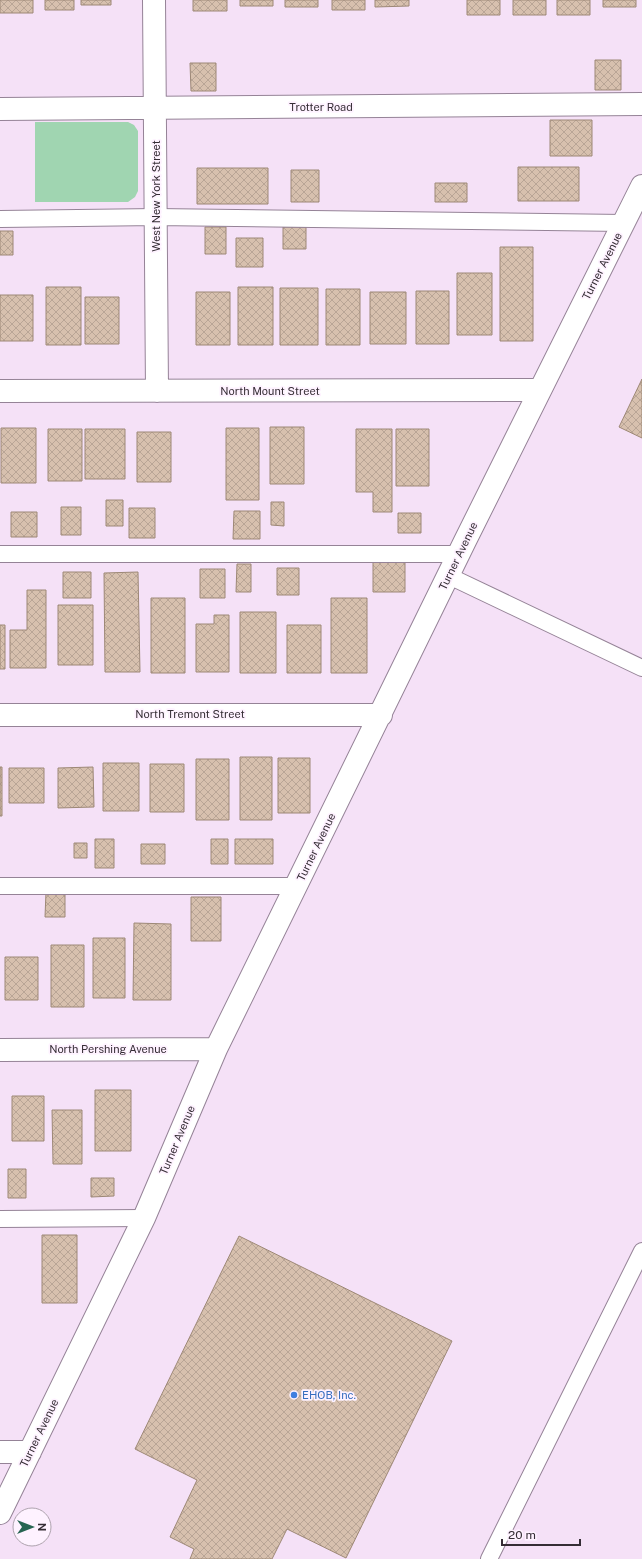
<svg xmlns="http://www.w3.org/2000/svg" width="642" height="1559" viewBox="0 0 642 1559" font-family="'Public Sans',sans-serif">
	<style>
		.green { fill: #a0d5b1 }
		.building { fill: url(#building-cross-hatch); stroke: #9d8876 }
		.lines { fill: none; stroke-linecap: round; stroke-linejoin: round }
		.lane-casing { stroke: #958397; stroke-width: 18 }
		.street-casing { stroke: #958397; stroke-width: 24 }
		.lane { stroke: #fff; stroke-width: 16 }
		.street { stroke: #fff; stroke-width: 22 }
		.shop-dot { fill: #3f7fe0; stroke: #fef2ff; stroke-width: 1.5 }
		.labels { text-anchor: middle; stroke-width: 3.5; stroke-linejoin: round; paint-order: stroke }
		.street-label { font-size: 11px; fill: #352d35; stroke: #fef2ff }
		.shop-label { font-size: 11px; fill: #366cbe; stroke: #fef2ff; text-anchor: start }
	</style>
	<defs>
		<pattern id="building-cross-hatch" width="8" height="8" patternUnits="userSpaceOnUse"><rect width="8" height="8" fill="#d7c0ae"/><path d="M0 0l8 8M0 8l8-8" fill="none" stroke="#b9a596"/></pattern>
	</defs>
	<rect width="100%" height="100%" fill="#f5e1f7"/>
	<path class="green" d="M 35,122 L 128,122 L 134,125 L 138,131 L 138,191 L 135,197 L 128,202 L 35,202 Z"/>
	<path class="building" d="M 0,0 L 33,0 L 33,13 L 0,13 Z
		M 45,0 L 74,0 L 74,10 L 45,10 Z
		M 81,0 L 111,0 L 111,5 L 81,5 Z
		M 193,0 L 227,0 L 227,11 L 193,11 Z
		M 240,0 L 273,0 L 273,6 L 240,6 Z
		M 285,0 L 318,0 L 318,7 L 285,7 Z
		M 332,0 L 365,0 L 365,10 L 332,10 Z
		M 375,0 L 409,0 L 409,6 L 375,7 Z
		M 467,0 L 500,0 L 500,15 L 467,15 Z
		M 513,0 L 546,0 L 546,15 L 513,15 Z
		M 557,0 L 590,0 L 590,15 L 557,15 Z
		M 603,0 L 636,0 L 636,7 L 603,7 Z
		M 595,60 L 621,60 L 621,90 L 595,90 Z
		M 190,63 L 216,63 L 216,91 L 191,91 Z
		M 550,120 L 592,120 L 592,156 L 550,156 Z
		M 518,167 L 579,167 L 579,201 L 518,201 Z
		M 197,168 L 268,168 L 268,204 L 197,204 Z
		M 291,170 L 319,170 L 319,202 L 291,202 Z
		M 435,183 L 467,183 L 467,202 L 435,202 Z
		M 205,227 L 226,227 L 226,254 L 205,254 Z
		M 283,227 L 306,227 L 306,249 L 283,249 Z
		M 0,231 L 13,231 L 13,255 L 0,255 Z
		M 236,238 L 263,238 L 263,267 L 236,267 Z
		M 500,247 L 533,247 L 533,341 L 500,341 Z
		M 457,273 L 492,273 L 492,335 L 457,335 Z
		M 46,287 L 81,287 L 81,345 L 46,345 Z
		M 238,287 L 273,287 L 273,345 L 238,345 Z
		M 280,288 L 318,288 L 318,345 L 280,345 Z
		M 326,289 L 360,289 L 360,345 L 326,345 Z
		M 416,291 L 449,291 L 449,344 L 416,344 Z
		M 196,292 L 230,292 L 230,345 L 196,345 Z
		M 370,292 L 406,292 L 406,344 L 370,344 Z
		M 0,295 L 33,295 L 33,341 L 0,341 Z
		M 85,297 L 119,297 L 119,344 L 85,344 Z
		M 642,379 L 642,438 L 619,427 Z
		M 270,427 L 304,427 L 304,484 L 270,484 Z
		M 1,428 L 36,428 L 36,483 L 1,483 Z
		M 226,428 L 259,428 L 259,500 L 226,500 Z
		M 48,429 L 82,429 L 82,481 L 48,481 Z
		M 85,429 L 125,429 L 125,479 L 85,479 Z
		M 356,429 L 392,429 L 392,512 L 373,512 L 373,492 L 356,492 Z
		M 396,429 L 429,429 L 429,486 L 396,486 Z
		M 137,432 L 171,432 L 171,482 L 137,482 Z
		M 106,500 L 123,500 L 123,526 L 106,526 Z
		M 271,502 L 284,502 L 284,526 L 271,525 Z
		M 61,507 L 81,507 L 81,535 L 61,535 Z
		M 129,508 L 155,508 L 155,538 L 129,538 Z
		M 234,511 L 260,511 L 260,539 L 233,539 Z
		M 11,512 L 37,512 L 37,537 L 11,537 Z
		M 398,513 L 421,513 L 421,533 L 398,533 Z
		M 373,562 L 405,562 L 405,592 L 373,592 Z
		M 237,564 L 251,564 L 251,592 L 236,592 Z
		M 277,568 L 299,568 L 299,595 L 277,595 Z
		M 200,569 L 225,569 L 225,598 L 200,598 Z
		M 63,572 L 91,572 L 91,598 L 63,598 Z
		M 138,572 L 140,672 L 105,672 L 104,573 Z
		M 27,590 L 46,590 L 46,668 L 10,668 L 10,630 L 27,630 Z
		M 151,598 L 185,598 L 185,673 L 151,673 Z
		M 331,598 L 367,598 L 367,673 L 331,673 Z
		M 58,605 L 93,605 L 93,665 L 58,665 Z
		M 240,612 L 276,612 L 276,673 L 240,673 Z
		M 214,615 L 229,615 L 229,672 L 196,672 L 196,624 L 214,624 Z
		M 0,625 L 5,625 L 5,669 L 0,669 Z
		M 287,625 L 321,625 L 321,673 L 287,673 Z
		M 240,757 L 272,757 L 272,820 L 240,820 Z
		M 278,758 L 310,758 L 310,813 L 278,813 Z
		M 196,759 L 229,759 L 229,820 L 196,820 Z
		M 103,763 L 139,763 L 139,811 L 103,811 Z
		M 150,764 L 184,764 L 184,812 L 150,812 Z
		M 0,767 L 2,767 L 2,816 L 0,816 Z
		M 93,767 L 94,807 L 58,808 L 58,768 Z
		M 9,768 L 44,768 L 44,803 L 9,803 Z
		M 95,839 L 114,839 L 114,868 L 95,868 Z
		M 211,839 L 228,839 L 228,864 L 211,864 Z
		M 235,839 L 273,839 L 273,864 L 235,864 Z
		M 74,843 L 87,843 L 87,858 L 74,858 Z
		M 141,844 L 165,844 L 165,864 L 141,864 Z
		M 46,892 L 65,892 L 65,917 L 45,917 Z
		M 191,897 L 221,897 L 221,941 L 191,941 Z
		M 134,923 L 171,924 L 171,1000 L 133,1000 Z
		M 93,938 L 125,938 L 125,998 L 93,998 Z
		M 51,945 L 84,945 L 84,1007 L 51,1007 Z
		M 5,957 L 38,957 L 38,1000 L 5,1000 Z
		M 95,1090 L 131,1090 L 131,1151 L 95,1151 Z
		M 12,1096 L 44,1096 L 44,1141 L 12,1141 Z
		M 52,1110 L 82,1110 L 82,1164 L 53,1164 Z
		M 8,1169 L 26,1169 L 26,1198 L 8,1198 Z
		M 91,1178 L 114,1178 L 114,1196 L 91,1197 Z
		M 42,1235 L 77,1235 L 77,1303 L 42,1303 Z
		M 239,1236 L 452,1341 L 346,1558 L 287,1529 L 272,1559 L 190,1559 L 194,1549 L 170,1537 L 197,1480 L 135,1449 Z"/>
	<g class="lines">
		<defs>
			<path id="lane" d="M 0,219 L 156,217 L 624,223
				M 0,554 L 459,554
				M 449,576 L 642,668
				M 0,886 L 297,886
				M 0,1219 L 144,1218
				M 489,1559 L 642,1251"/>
			<path id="street" d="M 154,0 L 157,391
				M 0,109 L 642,104
				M 0,391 L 540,390
				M 0,715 L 381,715
				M 0,1050 L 216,1049
				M 0,1452 L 30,1452
				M 0,1513 L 144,1218 L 216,1049 L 465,541 L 642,186"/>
		</defs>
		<use href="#lane" class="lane-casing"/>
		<use href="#street" class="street-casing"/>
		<use href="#lane" class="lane"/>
		<use href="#street" class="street"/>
	</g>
	<circle class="shop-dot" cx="294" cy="1395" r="4"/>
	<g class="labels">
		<g class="street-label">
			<text x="321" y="111">Trotter Road</text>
			<text transform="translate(156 196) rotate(-90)" y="4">West New York Street</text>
			<text transform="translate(602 266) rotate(-63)" y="4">Turner Avenue</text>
			<text x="270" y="395">North Mount Street</text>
			<text transform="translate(458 556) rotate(-64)" y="4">Turner Avenue</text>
			<text x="190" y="718">North Tremont Street</text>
			<text transform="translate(316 847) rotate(-64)" y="4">Turner Avenue</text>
			<text x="108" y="1053">North Pershing Avenue</text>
			<text transform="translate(177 1140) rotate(-67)" y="4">Turner Avenue</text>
			<text transform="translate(39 1433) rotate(-64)" y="4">Turner Avenue</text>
		</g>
		<g class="shop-label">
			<text x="302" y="1399">EHOB, Inc.</text>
		</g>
	</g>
	<g transform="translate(32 1527) rotate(90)"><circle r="19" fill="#fef2ff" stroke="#aea3ae"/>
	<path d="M0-3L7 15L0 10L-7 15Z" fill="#276552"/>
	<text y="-6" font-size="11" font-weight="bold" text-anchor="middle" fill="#352d35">N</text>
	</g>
	<path d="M502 1539v6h78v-6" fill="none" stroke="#352d35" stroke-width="2"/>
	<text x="508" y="1539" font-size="12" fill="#352d35" stroke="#fef2ff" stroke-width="3" paint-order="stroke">20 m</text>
</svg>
